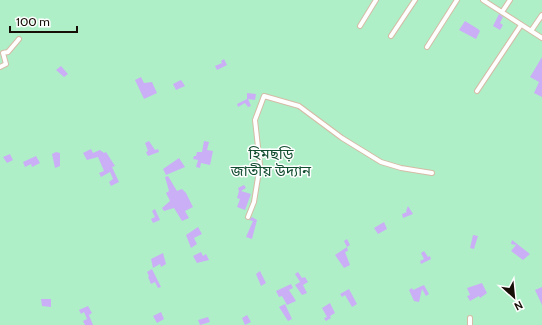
<svg xmlns="http://www.w3.org/2000/svg" width="542" height="325" viewBox="0 0 542 325" font-family="Cabin,'Noto Sans Bengali',sans-serif">
	<style>
		.green { fill: #aeefc7 }
		.building { fill: #cbaff6 }
		.lines { fill: none; stroke-linecap: round; stroke-linejoin: round }
		.street-casing { stroke: #d6bba6; stroke-width: 6 }
		.street { stroke: #fff; stroke-width: 4 }
		.labels { text-anchor: middle; stroke-width: 3; stroke-linejoin: round; paint-order: stroke }
		.park-label { font-size: 15px; fill: #114d2f; stroke: #fefefe }
	</style>
	<rect width="100%" height="100%" fill="#ffeee0"/>
	<path class="green" d="M 0,0 L 542,0 L 542,325 L 0,325 Z"/>
	<path class="building" d="M 499,14 L 503,17 L 500,23 L 503,25 L 500,30 L 493,26 Z
		M 465,21 L 478,29 L 480,31 L 476,39 L 459,30 Z
		M 542,57 L 542,97 L 534,93 L 539,82 L 530,77 Z
		M 224,59 L 227,65 L 217,70 L 215,66 L 222,63 L 221,61 Z
		M 61,66 L 68,74 L 64,77 L 56,70 Z
		M 141,77 L 144,83 L 152,82 L 157,93 L 144,99 L 135,80 Z
		M 181,80 L 185,86 L 176,90 L 173,84 Z
		M 247,93 L 256,94 L 255,100 L 248,99 L 251,106 L 248,107 L 245,103 L 238,107 L 237,104 L 247,99 Z
		M 149,141 L 155,150 L 158,149 L 159,152 L 148,156 L 146,152 L 148,151 L 145,143 Z
		M 204,141 L 209,142 L 207,150 L 213,151 L 210,165 L 201,163 L 200,168 L 196,167 L 198,160 L 193,159 L 194,156 L 196,156 L 197,152 L 202,152 Z
		M 91,149 L 93,153 L 100,150 L 104,153 L 106,152 L 115,166 L 112,167 L 119,182 L 111,186 L 109,182 L 113,179 L 110,172 L 101,177 L 99,173 L 104,171 L 98,157 L 87,160 L 83,153 Z
		M 56,152 L 60,153 L 60,166 L 55,168 L 52,154 Z
		M 10,154 L 13,160 L 7,163 L 3,157 Z
		M 36,156 L 40,163 L 32,167 L 31,164 L 25,167 L 23,162 Z
		M 179,158 L 185,167 L 166,175 L 163,169 Z
		M 168,176 L 177,191 L 182,189 L 186,193 L 193,207 L 185,211 L 189,218 L 182,221 L 174,208 L 164,211 L 162,208 L 170,201 L 166,193 L 169,191 L 165,177 Z
		M 244,185 L 246,188 L 241,191 L 251,194 L 245,210 L 237,207 L 240,199 L 237,198 L 239,191 L 238,188 Z
		M 408,206 L 413,214 L 403,218 L 402,214 L 407,212 L 406,211 Z
		M 155,209 L 160,220 L 153,223 L 151,219 L 155,217 L 152,211 Z
		M 252,217 L 257,220 L 252,239 L 246,237 L 253,221 L 249,220 Z
		M 384,222 L 387,229 L 378,234 L 374,228 Z
		M 198,227 L 202,234 L 194,238 L 197,244 L 191,248 L 186,235 Z
		M 473,235 L 478,236 L 474,249 L 470,248 Z
		M 347,239 L 350,245 L 347,247 L 348,251 L 345,252 L 350,265 L 344,268 L 335,255 L 347,247 L 344,241 Z
		M 512,240 L 530,254 L 523,260 L 511,251 L 516,245 L 511,244 Z
		M 424,251 L 428,257 L 430,256 L 431,259 L 421,264 L 420,261 L 424,259 L 421,253 Z
		M 201,252 L 203,256 L 206,254 L 209,260 L 197,263 L 193,256 Z
		M 163,253 L 166,264 L 161,267 L 160,264 L 153,268 L 151,259 Z
		M 152,269 L 161,287 L 158,288 L 155,282 L 151,284 L 148,277 L 149,276 L 147,272 Z
		M 260,271 L 266,283 L 261,286 L 256,274 Z
		M 298,272 L 302,278 L 305,277 L 308,282 L 303,285 L 307,293 L 302,295 L 295,285 L 300,282 L 295,274 Z
		M 482,283 L 487,293 L 480,298 L 479,296 L 470,301 L 467,296 L 470,295 L 467,288 Z
		M 291,284 L 293,288 L 289,290 L 296,301 L 287,305 L 282,296 L 279,297 L 276,291 Z
		M 424,285 L 429,294 L 426,296 L 422,289 L 419,302 L 414,301 L 409,290 L 412,288 L 413,290 Z
		M 542,287 L 542,305 L 535,290 Z
		M 349,289 L 357,304 L 352,307 L 345,295 L 342,297 L 340,294 Z
		M 41,299 L 51,299 L 51,307 L 42,306 Z
		M 330,303 L 335,313 L 330,316 L 331,318 L 326,321 L 324,318 L 327,317 L 322,308 Z
		M 285,304 L 292,319 L 288,321 L 279,307 Z
		M 88,306 L 92,313 L 89,315 L 93,325 L 85,325 L 83,321 L 87,319 L 84,312 L 81,314 L 79,310 Z
		M 161,312 L 164,319 L 157,323 L 153,316 Z
		M 247,315 L 251,322 L 245,325 L 242,318 Z
		M 208,317 L 210,322 L 200,325 L 198,320 Z"/>
	<g class="lines">
		<defs>
			<path id="street" d="M 483,0 L 542,38
				M 502,12 L 510,0
				M 360,26 L 376,0
				M 531,31 L 542,15
				M 391,36 L 415,0
				M 427,47 L 457,0
				M 0,67 L 6,64 L 3,53 L 8,52 L 19,39
				M 477,91 L 521,25
				M 248,217 L 254,202 L 260,165 L 255,120 L 264,96 L 299,106 L 342,138 L 381,162 L 401,168 L 432,173
				M 470,318 L 470,325"/>
		</defs>
		<use href="#street" class="street-casing"/>
		<use href="#street" class="street"/>
	</g>
	<g class="labels">
		<g class="park-label">
			<text x="271" y="159">হিমছড়ি<tspan x="271" dy="17">জাতীয় উদ্যান</tspan></text>
		</g>
	</g>
	<g transform="translate(514 297) rotate(153)" stroke="#fefefe" stroke-width="3" paint-order="stroke">
	<path d="M0-3L7 15L0 10L-7 15Z" fill="#170e07"/>
	<text y="-6" font-size="11" font-weight="bold" text-anchor="middle" fill="#170e07">N</text>
	</g>
	<path d="M10 26v6h67v-6" fill="none" stroke="#170e07" stroke-width="2"/>
	<text x="16" y="26" font-size="12" fill="#170e07" stroke="#fefefe" stroke-width="3" paint-order="stroke">100 m</text>
</svg>
